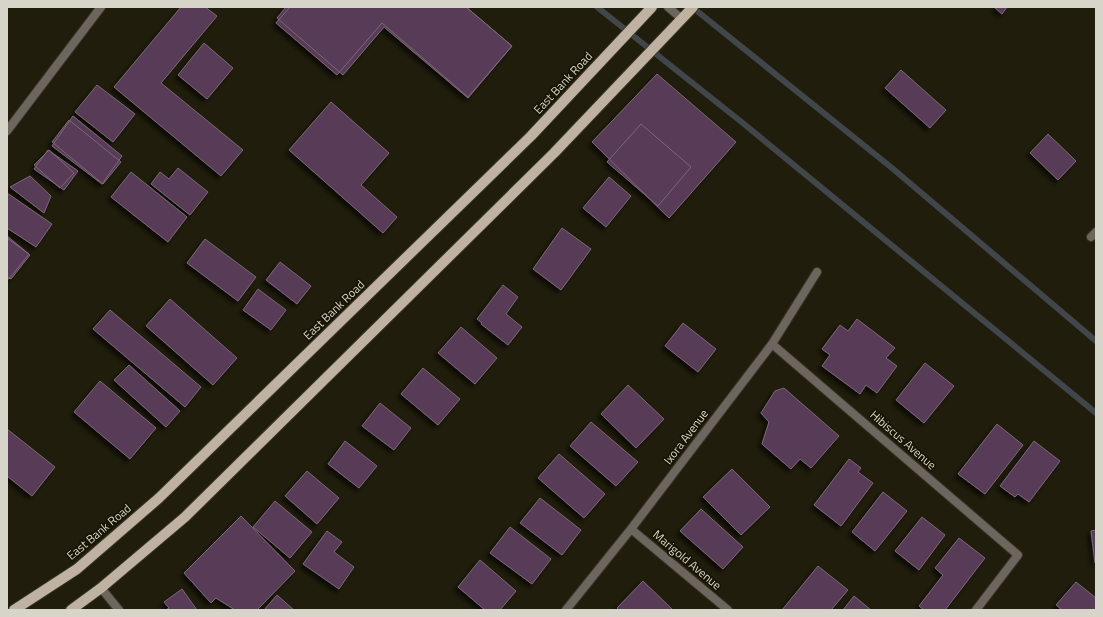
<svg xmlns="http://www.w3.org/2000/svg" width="1103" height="617" viewBox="0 0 1103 617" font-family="'Titillium Web',sans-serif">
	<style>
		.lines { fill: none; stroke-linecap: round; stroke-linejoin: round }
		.stream { stroke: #404649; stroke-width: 6 }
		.building { fill: #583a57; stroke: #796978; filter: url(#shadow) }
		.street-casing { stroke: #3a3727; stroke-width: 10 }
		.primary-casing { stroke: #3a3727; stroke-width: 12 }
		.street { stroke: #6d665f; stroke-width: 8 }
		.primary { stroke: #bfb2a3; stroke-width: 10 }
		.labels { text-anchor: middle; stroke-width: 3.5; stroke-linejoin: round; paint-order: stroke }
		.street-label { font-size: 12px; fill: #d7d5ca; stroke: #171404 }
	</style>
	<defs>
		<filter id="shadow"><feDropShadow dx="-3.5" dy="3.5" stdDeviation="2" flood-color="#0009"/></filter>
	</defs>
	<rect width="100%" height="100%" fill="#201d0c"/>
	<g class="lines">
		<path class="stream" d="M 597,7 L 744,124 L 1096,413
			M 692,7 L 892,168 L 1096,341"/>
	</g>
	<path class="building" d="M 181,7 L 205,7 L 217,16 L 161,83 L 243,150 L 221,176 L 114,87 Z
		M 286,7 L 466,7 L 512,46 L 468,98 L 384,27 L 343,75 L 277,18 Z
		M 290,7 L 466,7 L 512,46 L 468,97 L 382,23 L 337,75 L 276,23 Z
		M 994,7 L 1007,7 L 1002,14 Z
		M 204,43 L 233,68 L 207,99 L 178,75 Z
		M 901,70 L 946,110 L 930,128 L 885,88 Z
		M 657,74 L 736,142 L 669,218 L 592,142 Z
		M 97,85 L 135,114 L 113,142 L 75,112 Z
		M 331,102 L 389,153 L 361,185 L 397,217 L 383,233 L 289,150 Z
		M 73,116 L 122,156 L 102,184 L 52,146 Z
		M 69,120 L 121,162 L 103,184 L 52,142 Z
		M 641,124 L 691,167 L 658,206 L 607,162 Z
		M 1048,134 L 1076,161 L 1058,180 L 1030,153 Z
		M 48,150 L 78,171 L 64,190 L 34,169 Z
		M 49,150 L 74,173 L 60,188 L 34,165 Z
		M 178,168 L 208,192 L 190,215 L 151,184 L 160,172 L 169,179 Z
		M 131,172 L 187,217 L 168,242 L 111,197 Z
		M 30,176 L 51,196 L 44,213 L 10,187 Z
		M 609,177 L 631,196 L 606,227 L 583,208 Z
		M 7,193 L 52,224 L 36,247 L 7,228 Z
		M 562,228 L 591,249 L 561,290 L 533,269 Z
		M 7,236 L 29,254 L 9,279 L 7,278 Z
		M 7,238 L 30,255 L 11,279 L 7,276 Z
		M 205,239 L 256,277 L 238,301 L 187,263 Z
		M 280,262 L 311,286 L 297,304 L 266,280 Z
		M 503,285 L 518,297 L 506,314 L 522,327 L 508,345 L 481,324 L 482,323 L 477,319 Z
		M 258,289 L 286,310 L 271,330 L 243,310 Z
		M 170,299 L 237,358 L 213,385 L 146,326 Z
		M 110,310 L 201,387 L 185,407 L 93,329 Z
		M 857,319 L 895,348 L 886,358 L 897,366 L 877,393 L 866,385 L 860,394 L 822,366 L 830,355 L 822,349 L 840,325 L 848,331 Z
		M 683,323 L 716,349 L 698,372 L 665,346 Z
		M 461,327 L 497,358 L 475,384 L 438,353 Z
		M 925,363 L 954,386 L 924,423 L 896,400 Z
		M 129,365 L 180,411 L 166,427 L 114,380 Z
		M 423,368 L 460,399 L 438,425 L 401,394 Z
		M 100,381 L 156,428 L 130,459 L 74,412 Z
		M 628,385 L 664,419 L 636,448 L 601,414 Z
		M 784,388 L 839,436 L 811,468 L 800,459 L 791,469 L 762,444 L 769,422 L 761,413 L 775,391 Z
		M 380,403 L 411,428 L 394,450 L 362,426 Z
		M 591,422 L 638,462 L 616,486 L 570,446 Z
		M 997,424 L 1023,445 L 985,494 L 958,474 Z
		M 7,429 L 55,467 L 32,496 L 7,476 Z
		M 345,441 L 377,466 L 359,488 L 328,464 Z
		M 1034,441 L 1060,461 L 1029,502 L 1018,494 L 1015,497 L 1000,486 Z
		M 559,454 L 605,494 L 584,518 L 538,478 Z
		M 849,459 L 861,468 L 858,472 L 873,483 L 841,526 L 814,505 Z
		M 732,469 L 770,507 L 741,535 L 703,497 Z
		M 307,471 L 339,498 L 317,524 L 285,496 Z
		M 883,492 L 907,511 L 875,551 L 852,532 Z
		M 540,498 L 581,530 L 562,555 L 520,523 Z
		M 275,501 L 312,532 L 290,558 L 253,527 Z
		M 701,509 L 743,547 L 723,569 L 680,531 Z
		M 241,516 L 295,571 L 257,610 L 235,610 L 216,598 L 211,603 L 184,573 Z
		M 922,517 L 945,535 L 919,570 L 895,551 Z
		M 510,527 L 551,559 L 532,584 L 490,553 Z
		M 1096,530 L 1096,563 L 1095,563 L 1091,531 Z
		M 327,531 L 342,542 L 334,552 L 354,567 L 339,589 L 303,564 Z
		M 959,538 L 985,558 L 945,610 L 924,610 L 919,606 L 943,575 L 935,568 Z
		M 480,560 L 516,591 L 500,610 L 485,610 L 458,587 Z
		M 818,566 L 848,590 L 831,610 L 782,610 Z
		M 643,581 L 673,610 L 619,610 L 617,608 Z
		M 1076,582 L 1096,598 L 1096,610 L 1062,610 L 1056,605 Z
		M 182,589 L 197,610 L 166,610 L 169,608 L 164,602 Z
		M 277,595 L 294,610 L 264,610 Z
		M 854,596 L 871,610 L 843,610 Z"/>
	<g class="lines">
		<defs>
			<path id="street" d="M 668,7 L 682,19
				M 7,131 L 101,7
				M 1091,237 L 1096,232
				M 772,344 L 1018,555 L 976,610
				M 631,529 L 728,610
				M 101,588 L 119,610
				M 566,610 L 631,529 L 772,344 L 817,272"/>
			<path id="primary" d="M 14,610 L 77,569 L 159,498 L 531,136 L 652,7
				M 71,610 L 101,588 L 185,517 L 554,153 L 693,7"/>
		</defs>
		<use href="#street" class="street-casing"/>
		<use href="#primary" class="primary-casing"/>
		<use href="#street" class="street"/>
		<use href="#primary" class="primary"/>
	</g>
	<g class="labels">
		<g class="street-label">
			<text transform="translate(563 83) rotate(-47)" y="4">East Bank Road</text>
			<text transform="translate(334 310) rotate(-44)" y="4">East Bank Road</text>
			<text transform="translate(686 437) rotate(-53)" y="4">Ixora Avenue</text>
			<text transform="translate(903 440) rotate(41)" y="4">Hibiscus Avenue</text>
			<text transform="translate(99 532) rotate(-40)" y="4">East Bank Road</text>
			<text transform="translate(687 560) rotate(40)" y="4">Marigold Avenue</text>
		</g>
	</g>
	<rect width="1103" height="617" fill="none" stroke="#d7d5ca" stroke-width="16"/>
</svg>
